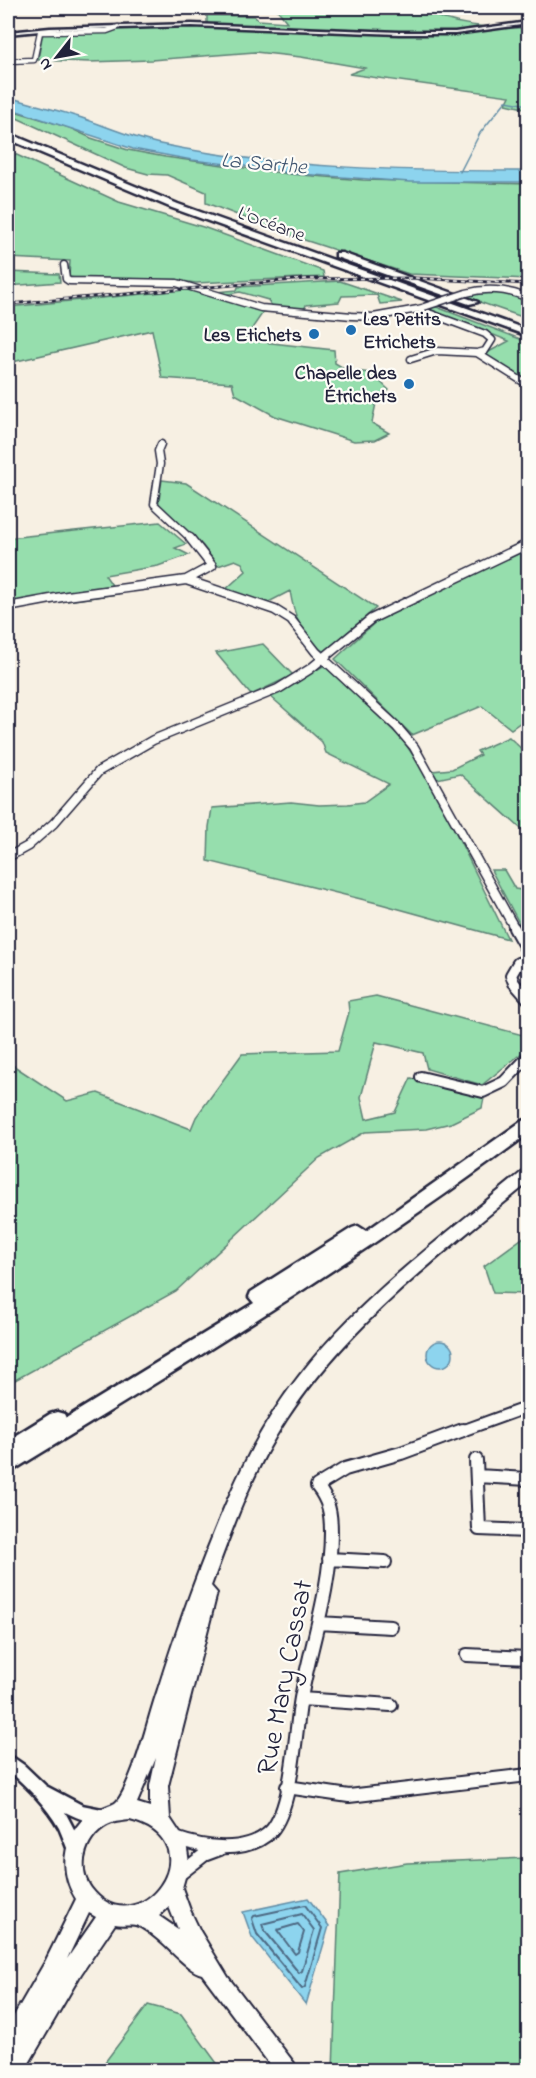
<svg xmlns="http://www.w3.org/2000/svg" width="536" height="2078" viewBox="0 0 536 2078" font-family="'Indie Flower',sans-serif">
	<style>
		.green { fill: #96dead; stroke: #5c8074; stroke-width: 1.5 }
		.water { fill: #8dd4ee; stroke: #628da6; stroke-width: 1.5 }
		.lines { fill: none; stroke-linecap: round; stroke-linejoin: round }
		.shore { stroke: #4d6983; stroke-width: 2 }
		.stream { stroke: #628da6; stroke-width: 1.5 }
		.minor-far4-casing { stroke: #22223b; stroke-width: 7 }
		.minor-far3-casing { stroke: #22223b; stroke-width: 9 }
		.minor-far2-casing { stroke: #22223b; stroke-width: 11 }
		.minor-far1-casing { stroke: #22223b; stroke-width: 14 }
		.minor-casing { stroke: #22223b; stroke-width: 16 }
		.tertiary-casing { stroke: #22223b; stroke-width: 5 }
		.primary-casing { stroke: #22223b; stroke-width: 4 }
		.motorway-casing { stroke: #22223b; stroke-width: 5 }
		.minor-far4 { stroke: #fdfcf7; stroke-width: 4.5 }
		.minor-far3 { stroke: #fdfcf7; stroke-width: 6 }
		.minor-far2 { stroke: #fdfcf7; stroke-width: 8 }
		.minor-far1 { stroke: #fdfcf7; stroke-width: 10 }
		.minor { stroke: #fdfcf7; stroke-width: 12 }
		.tertiary { fill: #fdfcf7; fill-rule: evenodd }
		.primary { fill: #fdfcf7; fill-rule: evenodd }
		.motorway { fill: #fdfcf7; fill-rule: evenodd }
		.rail-casing { stroke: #22223b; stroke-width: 3 }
		.rail { stroke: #fdfcf7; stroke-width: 1.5; stroke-dasharray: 4; stroke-linecap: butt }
		.minor-bridge-casing { stroke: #22223b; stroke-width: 9; stroke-linecap: butt }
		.minor-bridge { stroke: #fdfcf7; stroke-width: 6 }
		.poi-dot { fill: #1f6fb2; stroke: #fdfcf7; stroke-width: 2 }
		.labels { text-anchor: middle; stroke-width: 4.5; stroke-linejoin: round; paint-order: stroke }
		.far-street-label { font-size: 20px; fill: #22223b; stroke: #fdfcf7 }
		.far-poi-label { font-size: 20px; font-weight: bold; fill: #22223b; stroke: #fdfcf7; text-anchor: end }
		.far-water-label { font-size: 22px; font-style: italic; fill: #425771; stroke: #fdfcf7 }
		.near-street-label { font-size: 28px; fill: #22223b; stroke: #fdfcf7 }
	</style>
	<rect width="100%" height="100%" fill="#f7f0e3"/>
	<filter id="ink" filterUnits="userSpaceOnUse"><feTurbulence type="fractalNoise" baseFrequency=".0167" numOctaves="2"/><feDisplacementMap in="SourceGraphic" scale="12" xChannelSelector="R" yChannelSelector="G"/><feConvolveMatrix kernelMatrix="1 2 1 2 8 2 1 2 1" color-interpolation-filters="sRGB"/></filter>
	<g filter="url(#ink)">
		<path class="green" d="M 276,8 L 419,8 C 452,27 491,28 528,28 L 528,109 L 506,104 L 510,96 L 349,74 L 365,68 L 301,57 L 255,52 L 151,60 L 89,62 L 38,60 L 43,31 L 207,26 L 207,15 L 254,16 L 258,20 L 287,22 Z
			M 8,109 L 70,128 L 91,138 L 128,150 L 165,157 L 289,174 L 363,180 L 528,184 L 528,279 L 409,274 L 292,236 L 206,203 L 206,192 L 167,175 L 148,174 L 126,168 L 8,114 Z
			M 8,151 L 119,202 L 203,227 L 323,271 L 324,277 L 196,283 L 174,280 L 82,279 L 69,277 L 70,261 L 8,258 Z
			M 8,272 L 59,274 L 60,282 L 8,286 Z
			M 340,281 L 402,302 L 380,304 L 377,295 L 342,296 L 339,302 L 306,305 L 304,310 L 273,308 L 268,300 L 240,292 L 223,295 L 216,292 L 237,290 L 238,287 Z
			M 195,289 L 264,311 L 244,340 L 334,350 L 335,363 L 347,370 L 371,373 L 389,390 L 376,403 L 372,423 L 389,433 L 375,440 L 354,441 L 275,416 L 235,394 L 232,383 L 162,378 L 152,330 L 8,363 L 8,307 Z
			M 493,289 L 528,301 L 528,319 L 462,296 Z
			M 434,306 L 528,342 L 528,382 L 483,355 L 509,341 L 426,308 Z
			M 162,480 L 186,483 L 376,608 L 324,652 C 302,638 294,616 290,591 L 265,604 L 225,590 L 246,571 L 242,563 L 235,560 L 218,566 L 203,546 L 158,507 Z
			M 160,522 L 186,544 L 175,548 L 189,555 L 158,566 L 105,575 L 118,594 L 8,609 L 8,538 Z
			M 528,549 L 528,717 L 511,729 L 482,706 L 412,735 L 335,659 L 381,617 Z
			M 263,644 L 293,675 L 251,695 L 216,653 Z
			M 325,665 L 402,739 L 430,780 L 508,939 L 381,904 L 208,861 L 209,827 L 212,808 L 291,802 L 319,805 L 348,804 L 364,802 L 389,784 L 326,753 L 322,742 L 270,696 Z
			M 509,737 L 528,755 L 528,835 L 460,774 L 437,779 L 432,771 L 452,769 L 480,755 L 477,751 Z
			M 491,870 L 504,870 L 515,889 L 528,891 L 528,940 Z
			M 376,996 L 523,1035 L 523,1052 L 482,1085 L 427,1069 L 423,1053 L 376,1042 L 361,1097 L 366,1119 L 395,1112 L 411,1078 L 484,1098 L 482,1108 L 451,1123 L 426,1129 L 365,1132 L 319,1158 L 176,1291 L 8,1384 L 8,1062 L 67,1101 L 98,1093 L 191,1129 L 196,1117 L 242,1054 L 338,1051 L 349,1012 L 348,1001 Z
			M 528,1234 L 528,1294 L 493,1293 L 484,1266 Z
			M 528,1858 L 528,2070 L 333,2070 L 340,1874 L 407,1863 Z
			M 148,2005 L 181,2014 L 222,2070 L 99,2070 Z"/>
		<path class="water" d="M 8,97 C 32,104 58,110 82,118 C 108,127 133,138 160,144 C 280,169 406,171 528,171 L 528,182 L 410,182 L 286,173 L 277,170 L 192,160 L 133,149 L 8,108 Z
			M427 1354a13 13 0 1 1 26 0a13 13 0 1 1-26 0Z
			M 308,1898 L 329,1926 L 306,2005 L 252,1937 L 243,1912 Z"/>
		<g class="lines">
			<path class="shore" d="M 305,1905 L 322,1928 L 305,1987 L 302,1989 L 257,1934 L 252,1919 L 254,1916 Z
				M 302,1914 L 314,1930 L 302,1971 L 299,1973 L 264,1930 L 262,1924 Z
				M 298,1924 L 304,1932 L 298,1952 L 295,1954 L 277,1930 Z"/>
			<path class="stream" d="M 460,172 L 480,133 L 506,101 L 528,105"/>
			<defs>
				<path id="minor-far4" d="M 8,61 L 34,60 L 40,32 L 107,31 L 118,27"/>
				<path id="minor-far3" d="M 64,265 L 66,279 L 69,281 L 177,283 L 261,308 L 352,316 L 373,317 L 418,309
					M 466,293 C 488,287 507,289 528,298
					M 422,308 L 418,309 L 485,334 L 492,340 L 485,351 L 477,353
					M 411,359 L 437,351 L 477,353 L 528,385
					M 161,444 L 158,451 L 160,464 L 154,504 L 191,539"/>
				<path id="minor-far2" d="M 186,580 L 212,566 L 190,538
					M 8,607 L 67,596 L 186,580 L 275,610 L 291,620 L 316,652 L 396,726 L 414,747 L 515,929
					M 8,857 L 28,846 L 54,823 L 99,771 L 153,740 L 278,689 L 310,669 L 371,619 L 528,544"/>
				<path id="minor-far1" d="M 514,928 L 528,953
					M 528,960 L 518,963 L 511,975 L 514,983 L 528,999
					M 421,1077 L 483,1092 L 504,1082 L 528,1057
					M 459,1432 L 528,1407"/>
				<path id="minor" d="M 476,1460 L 479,1529 L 528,1531
					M 477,1476 L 528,1479
					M 329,1559 L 385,1562
					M 318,1623 L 391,1627
					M 467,1655 L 528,1658
					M 301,1699 L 391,1705
					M 287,1787 L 349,1796 L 528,1775
					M 175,1838 C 203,1848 247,1855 271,1831 C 293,1807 295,1731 301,1698 C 311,1643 331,1589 331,1532 C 331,1513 329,1501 317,1486 L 345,1469 L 401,1453 L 463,1430
					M 181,1873 L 204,1855 L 220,1849"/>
				<path id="tertiary" d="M 528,22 L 528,24 L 455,34 L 399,34 L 192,26 L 50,30 L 8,34 L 8,32 L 50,28 L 192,24 L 399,32 L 455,32 Z
					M 8,1754 L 24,1765 L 46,1786 L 82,1805 L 107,1810 L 109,1815 L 107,1820 C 93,1826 78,1818 65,1812 L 75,1831 L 83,1850 L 80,1855 L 75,1857 L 70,1855 C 66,1846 63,1837 59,1828 C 46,1805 27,1787 8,1770 Z"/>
				<path id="primary" d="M 528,1170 L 528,1183 C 441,1255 349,1324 286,1420 C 252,1471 232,1530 211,1586 L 217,1593 L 168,1786 L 170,1818 L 186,1842 L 189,1863 L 182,1888 L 190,1910 L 200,1931 L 228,1977 L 294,2063 L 297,2070 L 274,2070 L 202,1974 C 185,1971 160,1935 138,1926 C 132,1923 122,1926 115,1924 L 81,1974 L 25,2070 L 8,2070 L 8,2061 L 12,2054 L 8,2055 L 8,2026 L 45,1962 L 76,1899 C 59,1872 62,1839 86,1816 C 94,1809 106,1808 115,1803 C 121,1799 127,1783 130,1776 C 142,1748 148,1718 158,1689 C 174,1638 192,1586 213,1535 C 235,1479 261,1424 299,1376 C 361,1296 445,1235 523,1171 ZM 156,1758 L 150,1786 L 150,1807 L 137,1803 ZM 130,1820 C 218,1842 137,1949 91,1888 C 75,1866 87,1832 112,1823 C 117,1821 124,1821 130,1820 ZM 169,1907 L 178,1929 L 159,1916 ZM 89,1913 L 96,1917 L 67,1959 Z"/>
				<path id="motorway" d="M 8,133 L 178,204 L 528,330 L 528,336 L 172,208 L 8,139 Z
					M 336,253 L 342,253 L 478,302 L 469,304 L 336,257 Z
					M 528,1119 L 528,1134 C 364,1256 190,1363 15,1469 L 8,1471 L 8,1440 L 50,1414 L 57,1412 L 64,1414 L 66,1418 L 254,1303 L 249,1297 L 251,1292 L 352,1228 L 358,1226 L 366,1231 L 522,1121 Z"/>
			</defs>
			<use href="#minor-far4" class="minor-far4-casing"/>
			<use href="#minor-far3" class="minor-far3-casing"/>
			<use href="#minor-far2" class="minor-far2-casing"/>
			<use href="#minor-far1" class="minor-far1-casing"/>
			<use href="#minor" class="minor-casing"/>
			<use href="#tertiary" class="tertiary-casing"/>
			<use href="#primary" class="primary-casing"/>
			<use href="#motorway" class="motorway-casing"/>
			<use href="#minor-far4" class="minor-far4"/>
			<use href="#minor-far3" class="minor-far3"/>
			<use href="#minor-far2" class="minor-far2"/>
			<use href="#minor-far1" class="minor-far1"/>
			<use href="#minor" class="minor"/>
			<use href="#tertiary" class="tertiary"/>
			<use href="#primary" class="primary"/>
			<use href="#motorway" class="motorway"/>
			<defs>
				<path id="rail" d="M 8,304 L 306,279 L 415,278 L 528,284"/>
			</defs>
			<use href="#rail" class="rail-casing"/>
			<use href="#rail" class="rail"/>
			<defs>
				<path id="minor-bridge" d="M 424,307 L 466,293"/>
			</defs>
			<use href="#minor-bridge" class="minor-bridge-casing"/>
			<use href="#minor-bridge" class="minor-bridge"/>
		</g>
	</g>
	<g class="poi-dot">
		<circle cx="351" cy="330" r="6"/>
		<circle cx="314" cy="334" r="6"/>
		<circle cx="409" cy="384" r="6"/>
	</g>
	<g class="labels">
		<g class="far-street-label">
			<text transform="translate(272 223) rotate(20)" y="7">L’Océane</text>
		</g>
		<g class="far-poi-label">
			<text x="363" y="325" text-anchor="start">Les Petits<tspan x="363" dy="23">Etrichets</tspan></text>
			<text x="302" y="341">Les Etichets</text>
			<text x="397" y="379">Chapelle des<tspan x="397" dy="23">Étrichets</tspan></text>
		</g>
		<g class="far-water-label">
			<text transform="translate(264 162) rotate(5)" y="8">La Sarthe</text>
		</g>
		<g class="near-street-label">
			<text transform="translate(283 1677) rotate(-79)" y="10">Rue Mary Cassat</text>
		</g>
	</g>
	<rect width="536" height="2078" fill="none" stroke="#fdfcf7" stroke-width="30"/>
	<rect x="15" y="15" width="506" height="2048" fill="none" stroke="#22223b" stroke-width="2" filter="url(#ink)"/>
	<g transform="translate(57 57) rotate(239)" stroke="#fdfcf7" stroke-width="4.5" paint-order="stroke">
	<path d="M0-4.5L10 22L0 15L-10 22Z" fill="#22223b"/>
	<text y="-9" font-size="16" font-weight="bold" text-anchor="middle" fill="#22223b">N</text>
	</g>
</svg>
